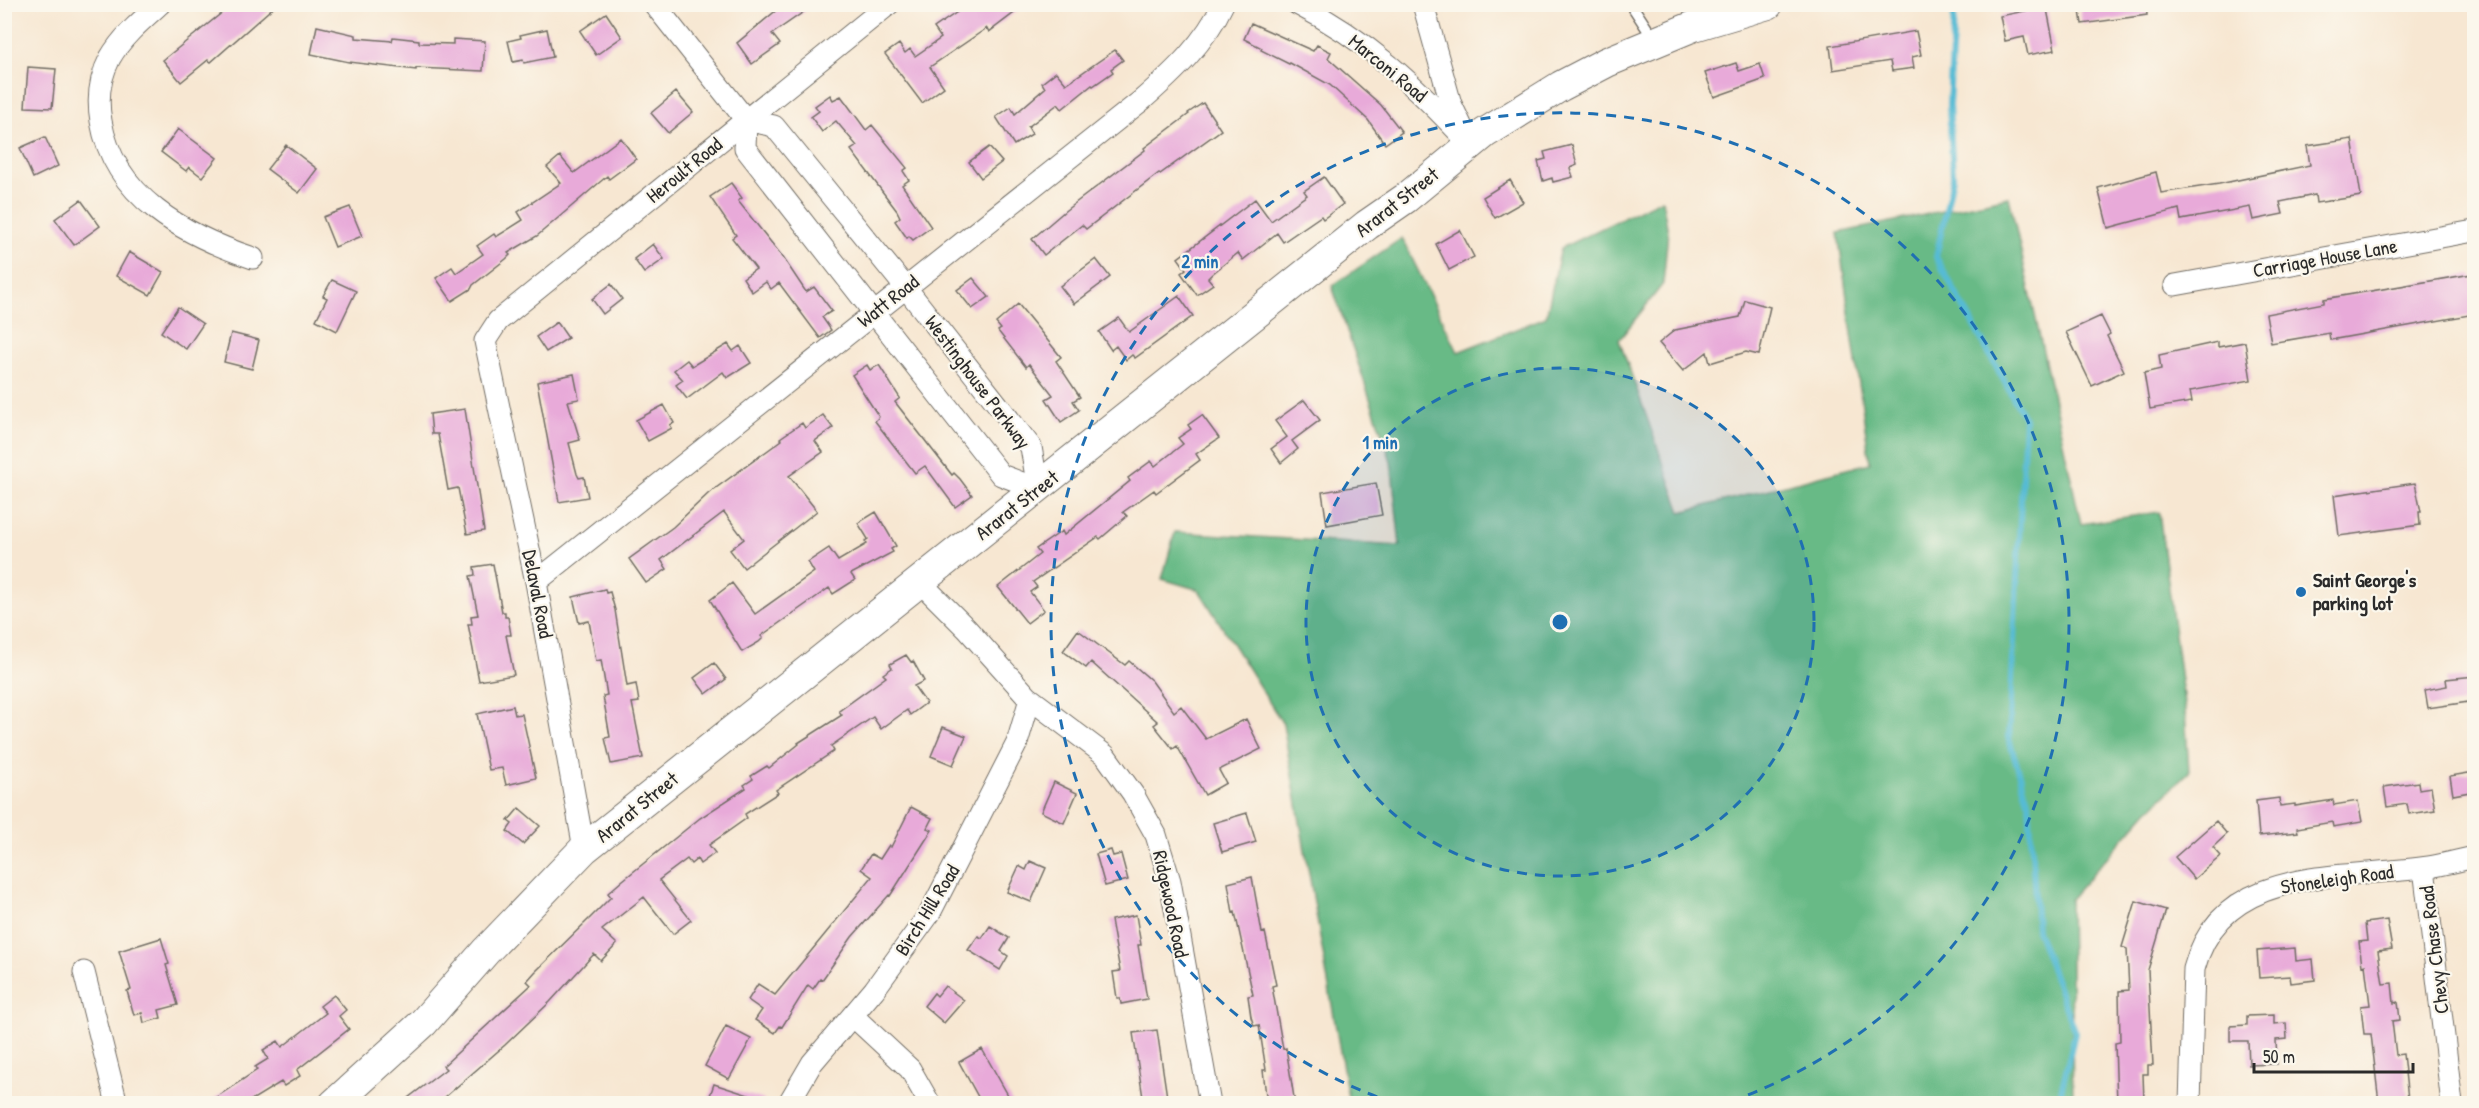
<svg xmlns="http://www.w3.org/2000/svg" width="2479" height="1108" viewBox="0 0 2479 1108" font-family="'Patrick Hand',sans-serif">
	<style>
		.forest { fill: #68ba86; stroke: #4a7258; stroke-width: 1.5 }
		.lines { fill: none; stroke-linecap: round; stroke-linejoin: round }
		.stream { stroke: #56bbd4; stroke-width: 6 }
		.building { fill: #e8aad9 }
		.lane-casing { stroke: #726d65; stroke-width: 13 }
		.street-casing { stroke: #726d65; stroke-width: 23 }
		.secondary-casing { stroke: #726d65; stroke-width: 32 }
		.lane { stroke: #fff; stroke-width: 10 }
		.street { stroke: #fff; stroke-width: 21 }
		.secondary { stroke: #fff; stroke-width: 30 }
		.ring { fill: none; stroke: #1f6fb2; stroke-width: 3; stroke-dasharray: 10 8 }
		.poi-dot { fill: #1f6fb2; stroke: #fbf7ec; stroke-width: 2 }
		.labels { text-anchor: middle; stroke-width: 4.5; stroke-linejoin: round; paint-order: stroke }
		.street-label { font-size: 20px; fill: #2b2b2b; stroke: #fbf7ec }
		.poi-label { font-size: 20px; font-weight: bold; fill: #2b2b2b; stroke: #fbf7ec; text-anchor: start }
		.centre { fill: #1f6fb2; stroke: #fbf7ec; stroke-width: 3 }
		.ring-label { font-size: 18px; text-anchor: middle; font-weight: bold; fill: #1f6fb2; stroke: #fbf7ec; stroke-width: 4.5; stroke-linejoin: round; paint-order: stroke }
	</style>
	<rect width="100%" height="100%" fill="#fbf7ec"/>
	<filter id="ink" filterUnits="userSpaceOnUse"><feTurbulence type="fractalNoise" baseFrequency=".0167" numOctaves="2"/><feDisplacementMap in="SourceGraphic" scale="12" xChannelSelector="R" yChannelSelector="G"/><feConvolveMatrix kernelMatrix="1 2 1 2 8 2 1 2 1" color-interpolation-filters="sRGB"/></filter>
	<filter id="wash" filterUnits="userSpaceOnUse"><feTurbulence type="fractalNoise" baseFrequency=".008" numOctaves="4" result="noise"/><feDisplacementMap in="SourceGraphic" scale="24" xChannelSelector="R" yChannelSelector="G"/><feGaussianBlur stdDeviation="1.35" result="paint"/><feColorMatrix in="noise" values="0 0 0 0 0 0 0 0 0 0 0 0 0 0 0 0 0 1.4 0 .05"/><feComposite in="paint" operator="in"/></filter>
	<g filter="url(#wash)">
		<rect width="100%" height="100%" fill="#f7e7d2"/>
		<path class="forest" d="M 2009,197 L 2081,524 L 2159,512 L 2185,711 L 2189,772 L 2148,811 L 2070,899 L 2073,1103 L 1349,1103 L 1283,724 L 1199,590 L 1162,579 L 1175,532 L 1400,546 L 1391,461 L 1332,286 L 1402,238 L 1458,352 L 1546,317 L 1561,248 L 1662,199 L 1668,232 L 1663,284 L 1619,340 L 1681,512 L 1870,463 L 1838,233 Z"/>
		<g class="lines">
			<path class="stream" d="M 1954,13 L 1949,105 L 1953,177 L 1936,257 L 2025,419 L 2009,739 L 2029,804 L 2037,930 L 2075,1033 L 2058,1104"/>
		</g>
		<g id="blocks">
			<path class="building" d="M 233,4 L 277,4 L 211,62 L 208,60 L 181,82 L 163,60 Z
				M 784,4 L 815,4 L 772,34 L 780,44 L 752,64 L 737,43 Z
				M 969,4 L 1026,4 L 989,32 L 987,28 L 930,67 L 944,87 L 922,103 L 885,54 L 899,44 L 905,53 L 910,49 L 915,56 L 941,38 L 934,28 Z
				M 2029,4 L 2046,4 L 2055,50 L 2028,55 L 2024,37 L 2005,41 L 2000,16 L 2030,10 Z
				M 2079,4 L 2146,4 L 2147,15 L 2082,24 Z
				M 606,13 L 622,37 L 596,55 L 580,31 Z
				M 1251,23 L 1313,51 L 1317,45 L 1331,52 L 1328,58 L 1381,105 L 1402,132 L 1385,144 L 1368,120 L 1330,85 L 1290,63 L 1289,64 L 1261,50 L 1262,48 L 1244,39 Z
				M 317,26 L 356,35 L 356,38 L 392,41 L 393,37 L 419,40 L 419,43 L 453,44 L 453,39 L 485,41 L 483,71 L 416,68 L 416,70 L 349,62 L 311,54 Z
				M 547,29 L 553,57 L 524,63 L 523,60 L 513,62 L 508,41 L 521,38 L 520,35 Z
				M 1916,31 L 1921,55 L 1912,57 L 1914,68 L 1892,71 L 1890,61 L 1833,70 L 1830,46 Z
				M 1115,50 L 1123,60 L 1111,69 L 1113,72 L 1093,86 L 1092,85 L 1062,109 L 1058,104 L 1028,127 L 1032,134 L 1014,145 L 996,117 L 1011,107 L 1015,114 L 1045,88 L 1042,83 L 1056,72 L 1066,84 Z
				M 1736,63 L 1739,71 L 1760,64 L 1765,79 L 1714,97 L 1705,73 Z
				M 28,67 L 56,69 L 52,108 L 25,107 Z
				M 676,92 L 693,112 L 668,133 L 651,113 Z
				M 830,95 L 833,100 L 841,96 L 866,130 L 872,125 L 907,168 L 903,171 L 909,180 L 902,185 L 931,227 L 913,240 L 909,236 L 907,238 L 895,221 L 900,217 L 897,211 L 851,150 L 857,146 L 836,121 L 822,132 L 811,117 L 819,111 L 815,106 Z
				M 1203,103 L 1221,130 L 1160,174 L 1159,173 L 1086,229 L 1082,225 L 1044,255 L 1032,239 L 1066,210 L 1145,150 L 1144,148 L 1189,114 L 1188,113 Z
				M 178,129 L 217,158 L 202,177 L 189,167 L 186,171 L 161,152 Z
				M 45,137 L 58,166 L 33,178 L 20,148 Z
				M 621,138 L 636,159 L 609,179 L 607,176 L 537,236 L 508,253 L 510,255 L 506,259 L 473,285 L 471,289 L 452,301 L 436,278 L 452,267 L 456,273 L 483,254 L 477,246 L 494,234 L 496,237 L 523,220 L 518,212 L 561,183 L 547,167 L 560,156 L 574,173 Z
				M 2352,139 L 2361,196 L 2316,203 L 2315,195 L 2280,202 L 2283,214 L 2253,220 L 2250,207 L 2181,220 L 2179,209 L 2108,228 L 2098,188 L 2156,172 L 2161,193 L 2219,184 L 2310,165 L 2307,146 Z
				M 286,145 L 317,169 L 299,193 L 267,169 Z
				M 1572,145 L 1577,165 L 1570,168 L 1573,177 L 1553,182 L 1552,178 L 1543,181 L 1538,161 L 1546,159 L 1544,152 Z
				M 989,147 L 1002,162 L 981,178 L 969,162 Z
				M 1324,177 L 1343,204 L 1323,219 L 1321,216 L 1283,242 L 1277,233 L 1243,260 L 1238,253 L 1212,274 L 1208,278 L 1213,284 L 1197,295 L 1181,273 L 1186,269 L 1178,258 L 1255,199 L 1271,221 L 1307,195 L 1304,191 Z
				M 1510,180 L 1523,202 L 1495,218 L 1483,197 Z
				M 731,183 L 742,198 L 738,201 L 782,256 L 806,292 L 814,287 L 832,311 L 822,317 L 831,330 L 820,338 L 779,283 L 771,289 L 766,282 L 752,292 L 743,278 L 756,269 L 732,238 L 736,235 L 710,197 Z
				M 81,200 L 100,226 L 74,245 L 55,219 Z
				M 350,207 L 362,236 L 335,247 L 323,217 Z
				M 1460,230 L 1474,257 L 1449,270 L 1436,244 Z
				M 653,244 L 664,259 L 644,273 L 634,259 Z
				M 129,252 L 163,272 L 150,295 L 116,276 Z
				M 1096,259 L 1110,277 L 1074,304 L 1060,286 Z
				M 2472,274 L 2475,314 L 2330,340 L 2329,333 L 2271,343 L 2266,314 L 2324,303 L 2324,299 Z
				M 973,278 L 989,297 L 972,309 L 957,290 Z
				M 332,280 L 356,291 L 337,331 L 316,320 L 327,298 L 323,296 Z
				M 611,284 L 622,299 L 603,314 L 592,299 Z
				M 1179,296 L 1193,316 L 1135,358 L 1132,355 L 1126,360 L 1116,346 L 1111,350 L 1099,332 L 1119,318 L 1129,332 Z
				M 1745,300 L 1770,307 L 1759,355 L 1746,352 L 1710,363 L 1707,352 L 1683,371 L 1659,343 L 1675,330 L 1740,317 Z
				M 1018,304 L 1061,357 L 1056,361 L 1080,397 L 1073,401 L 1079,410 L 1061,422 L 1046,399 L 1053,395 L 1029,364 L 1026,367 L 998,331 L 1001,329 L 996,323 Z
				M 178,307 L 203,324 L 186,349 L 161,332 Z
				M 2101,316 L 2110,334 L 2107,336 L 2124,371 L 2092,386 L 2066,332 Z
				M 557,322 L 568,338 L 546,352 L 536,337 Z
				M 231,333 L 259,340 L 252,369 L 224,362 Z
				M 2218,342 L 2218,347 L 2245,342 L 2251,380 L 2190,391 L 2192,402 L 2150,409 L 2144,373 L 2161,369 L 2159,355 Z
				M 728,344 L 733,351 L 740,346 L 751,363 L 727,378 L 723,372 L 687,399 L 676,385 L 683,380 L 674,370 L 687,360 L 692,366 Z
				M 867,365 L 870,370 L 879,365 L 900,398 L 895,402 L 952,475 L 954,473 L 960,479 L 972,495 L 955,507 L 925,466 L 915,473 L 875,421 L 879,417 L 852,375 Z
				M 574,374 L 579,399 L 568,401 L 580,440 L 569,443 L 577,474 L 579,478 L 584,477 L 588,497 L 559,502 L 537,382 Z
				M 1304,400 L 1320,420 L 1292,441 L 1298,449 L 1281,463 L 1271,449 L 1287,437 L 1275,421 Z
				M 664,405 L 674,423 L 670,425 L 672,428 L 648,441 L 636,420 Z
				M 465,409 L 484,531 L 467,534 L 458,488 L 448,490 L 438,434 L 432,434 L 430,414 Z
				M 823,415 L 833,428 L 815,441 L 823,452 L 789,476 L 817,511 L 744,568 L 730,550 L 744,539 L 724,512 L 661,560 L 667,569 L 646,583 L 629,559 L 673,527 L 709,493 L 782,440 L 780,438 L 802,423 L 805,428 Z
				M 1202,415 L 1219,438 L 1196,454 L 1200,460 L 1156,493 L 1154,490 L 1123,512 L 1127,516 L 1100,539 L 1098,537 L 1033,582 L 1037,587 L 1030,592 L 1044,610 L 1027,623 L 998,587 L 1040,554 L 1036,549 L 1062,531 L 1064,535 L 1130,481 L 1128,478 L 1151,461 L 1155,466 L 1183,444 L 1178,438 L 1191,429 L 1188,425 Z
				M 1376,483 L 1382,515 L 1327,525 L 1322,492 Z
				M 2415,483 L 2421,512 L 2419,512 L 2420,525 L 2339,536 L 2334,495 Z
				M 876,512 L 896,546 L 891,549 L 893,552 L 851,574 L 855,580 L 833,594 L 829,588 L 761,636 L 763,638 L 759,642 L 742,652 L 710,600 L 732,583 L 755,614 L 814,572 L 808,562 L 829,548 L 838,561 L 867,544 L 865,541 L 868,539 L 858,523 Z
				M 493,564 L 502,612 L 505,612 L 505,617 L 508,617 L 511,635 L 506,635 L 514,675 L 479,681 L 468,624 L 472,624 L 471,616 L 478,615 L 470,576 L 475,575 L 474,567 Z
				M 605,589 L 606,593 L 610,592 L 615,610 L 627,686 L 636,684 L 639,702 L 632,703 L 643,758 L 611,764 L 605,738 L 610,737 L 603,696 L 607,695 L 601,660 L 596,661 L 589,621 L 579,623 L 573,597 Z
				M 1078,630 L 1125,665 L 1129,661 L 1152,681 L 1174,712 L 1181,706 L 1206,739 L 1246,719 L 1261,749 L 1219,770 L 1226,783 L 1205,795 L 1177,746 L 1173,749 L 1154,725 L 1158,722 L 1091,662 L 1086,668 L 1063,651 Z
				M 906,655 L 911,662 L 913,661 L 924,681 L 914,686 L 926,703 L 910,715 L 907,710 L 881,729 L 873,717 L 831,746 L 834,751 L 776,790 L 778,793 L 745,814 L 747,818 L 709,845 L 715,853 L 700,864 L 697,859 L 691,864 L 687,859 L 659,880 L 691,920 L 673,934 L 644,897 L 602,930 L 617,944 L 601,961 L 594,954 L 550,1002 L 505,1045 L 437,1104 L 400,1104 L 446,1069 L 443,1066 L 531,985 L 527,981 L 535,972 L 590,918 L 611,897 L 608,893 L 623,880 L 700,818 L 746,788 L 744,785 L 753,779 L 751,776 L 767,766 L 769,768 L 799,744 L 798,743 L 842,715 L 839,711 L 886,677 L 883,674 L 892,668 L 890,664 Z
				M 714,663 L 726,679 L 706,694 L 694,678 Z
				M 2475,676 L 2475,701 L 2428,708 L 2425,690 L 2447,686 L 2446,679 Z
				M 513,706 L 515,715 L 522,714 L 536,778 L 506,785 L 502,768 L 489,770 L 477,714 Z
				M 943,727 L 966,736 L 953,765 L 931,756 Z
				M 2475,772 L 2475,791 L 2453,795 L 2450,776 Z
				M 1054,782 L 1077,793 L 1064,823 L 1041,812 Z
				M 2418,782 L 2419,789 L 2431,787 L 2435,810 L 2409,814 L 2407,804 L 2387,807 L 2384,787 Z
				M 2279,798 L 2280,806 L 2295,804 L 2295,806 L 2333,800 L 2334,805 L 2358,801 L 2362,822 L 2333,827 L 2332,822 L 2297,828 L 2298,832 L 2259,836 L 2256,801 Z
				M 911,807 L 932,818 L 927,828 L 932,830 L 890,896 L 889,895 L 852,937 L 822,980 L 820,979 L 813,989 L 808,985 L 782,1027 L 780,1026 L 775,1033 L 755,1020 L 762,1010 L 748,1000 L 758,984 L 775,995 L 872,877 L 861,869 L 871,854 L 880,859 L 889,845 L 891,847 Z
				M 519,808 L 540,826 L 523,844 L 507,831 L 512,824 L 508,821 Z
				M 1247,813 L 1256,842 L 1222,852 L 1213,823 Z
				M 2216,821 L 2227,834 L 2213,847 L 2221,856 L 2194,879 L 2175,857 Z
				M 1111,850 L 1113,856 L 1121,854 L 1128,880 L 1105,886 L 1096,854 Z
				M 1030,861 L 1046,868 L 1031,902 L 1007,892 L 1019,866 L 1026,870 Z
				M 1252,877 L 1262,933 L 1265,932 L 1276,985 L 1272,986 L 1283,1049 L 1286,1048 L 1295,1104 L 1267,1104 L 1263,1070 L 1266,1070 L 1259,1025 L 1254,1026 L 1251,1017 L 1248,996 L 1253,995 L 1235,912 L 1233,913 L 1228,883 Z
				M 2136,901 L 2166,910 L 2148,970 L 2153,1065 L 2148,1065 L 2148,1074 L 2143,1074 L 2144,1102 L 2117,1104 L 2115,1043 L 2120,1042 L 2119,991 L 2129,990 L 2127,949 L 2122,947 Z
				M 1136,915 L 1141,945 L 1138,945 L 1147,999 L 1121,1004 L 1120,998 L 1117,998 L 1113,972 L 1120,971 L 1111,920 Z
				M 2387,920 L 2392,949 L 2378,951 L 2383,984 L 2392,983 L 2394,1003 L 2398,1002 L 2400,1020 L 2392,1021 L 2396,1055 L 2403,1054 L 2408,1099 L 2379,1103 L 2371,1034 L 2364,1034 L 2361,1006 L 2370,1005 L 2365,965 L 2362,966 L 2359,942 L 2367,941 L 2365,923 Z
				M 990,926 L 1009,938 L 1001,951 L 1008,956 L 1000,970 L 968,950 L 978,936 L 982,938 Z
				M 161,938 L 169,964 L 166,965 L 178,1005 L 159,1010 L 161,1018 L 144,1023 L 142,1013 L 134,1015 L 127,991 L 131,990 L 119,951 Z
				M 2295,948 L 2296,961 L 2313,959 L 2315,980 L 2291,983 L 2290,976 L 2259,978 L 2257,951 Z
				M 945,986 L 964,1000 L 944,1023 L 924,1006 L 934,993 L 937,996 Z
				M 334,995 L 346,1010 L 339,1016 L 349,1029 L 297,1070 L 300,1076 L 284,1086 L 281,1082 L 245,1104 L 206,1104 L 257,1070 L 255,1067 L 268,1059 L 263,1050 L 278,1041 L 282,1047 L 326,1013 L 320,1006 Z
				M 2274,1015 L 2274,1024 L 2286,1023 L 2287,1039 L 2276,1040 L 2277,1064 L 2249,1065 L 2248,1041 L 2230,1041 L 2230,1026 L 2247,1025 L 2247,1016 Z
				M 726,1026 L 751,1039 L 729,1079 L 705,1066 Z
				M 1157,1030 L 1168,1104 L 1144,1104 L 1133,1033 Z
				M 982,1049 L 1013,1104 L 982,1104 L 959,1062 Z
				M 714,1084 L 764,1100 L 763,1104 L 707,1104 Z"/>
		</g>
	</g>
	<g filter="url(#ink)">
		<use href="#blocks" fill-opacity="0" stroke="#726d65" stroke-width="1.5"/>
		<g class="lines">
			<defs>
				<path id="lane" d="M 1631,4 L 1655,41"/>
				<path id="street" d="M 160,4 C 142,20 122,37 110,58 C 100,77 97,99 101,121 C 114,197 184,235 253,258
					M 654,4 L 746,120 L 745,148 L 1001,475 L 1038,489
					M 1297,4 C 1369,41 1416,86 1470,144
					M 1423,4 L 1451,104 L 1462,127
					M 746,120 L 774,126 L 906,288 L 1031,447 L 1038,489
					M 2175,285 L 2474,231
					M 536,582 L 1142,100 C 1174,72 1205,43 1223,4
					M 920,582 L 967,629 L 1028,697 L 1105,755 L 1133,794 L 1156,835 L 1170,881 L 1210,1104
					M 584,849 L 536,582 L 485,341 L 498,321 L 889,4
					M 2424,868 L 2452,1104
					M 84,972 L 117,1104
					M 853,1016 L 910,1069 L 930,1104
					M 788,1104 L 812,1063 L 874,990 L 930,913 L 1017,743 L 1030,699 L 1028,697
					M 2190,1104 L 2194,969 C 2221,866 2337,879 2421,868 C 2439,866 2457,861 2474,857"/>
				<path id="secondary" d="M 334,1104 L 423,1023 L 486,951 L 584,849 L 1367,225 L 1406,198 L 1485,133 L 1561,86 L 1607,62 L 1694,26 L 1768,4"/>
			</defs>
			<use href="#lane" class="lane-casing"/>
			<use href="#street" class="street-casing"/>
			<use href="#secondary" class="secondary-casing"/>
			<use href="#lane" class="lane"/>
			<use href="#street" class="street"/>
			<use href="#secondary" class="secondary"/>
		</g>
	</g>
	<circle cx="1560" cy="622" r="254" fill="#1f6fb2" fill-opacity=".12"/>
	<g class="ring">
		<circle cx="1560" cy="622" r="254"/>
		<path d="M1394 1103A509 509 0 1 1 1726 1103"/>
	</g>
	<circle class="poi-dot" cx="2301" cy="592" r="6"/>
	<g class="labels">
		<g class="street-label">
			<text transform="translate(1388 68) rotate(39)" y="7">Marconi Road</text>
			<text transform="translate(684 170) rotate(-39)" y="7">Heroult Road</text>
			<text transform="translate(1397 202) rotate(-38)" y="7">Ararat Street</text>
			<text transform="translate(2325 258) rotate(-10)" y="7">Carriage House Lane</text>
			<text transform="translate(888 301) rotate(-38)" y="7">Watt Road</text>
			<text transform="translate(978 382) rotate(53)" y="7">Westinghouse Parkway</text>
			<text transform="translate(1017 505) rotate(-38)" y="7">Ararat Street</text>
			<text transform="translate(538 594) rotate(79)" y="7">Delaval Road</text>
			<text transform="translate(637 807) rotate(-39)" y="7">Ararat Street</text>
			<text transform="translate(2337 879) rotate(-8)" y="7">Stoneleigh Road</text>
			<text transform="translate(1171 904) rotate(78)" y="7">Ridgewood Road</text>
			<text transform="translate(927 910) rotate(-58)" y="7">Birch Hill Road</text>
			<text transform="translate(2434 950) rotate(-97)" y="7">Chevy Chase Road</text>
		</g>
		<g class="poi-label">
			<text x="2313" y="587">Saint George's<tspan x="2313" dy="23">parking lot</tspan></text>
		</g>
	</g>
	<circle cx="1560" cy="622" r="9" class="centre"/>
	<g class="ring-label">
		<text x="1200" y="268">2 min</text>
		<text x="1380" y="449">1 min</text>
	</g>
	<rect width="2479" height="1108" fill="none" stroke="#fbf7ec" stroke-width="24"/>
	<path d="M2254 1063v9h159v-9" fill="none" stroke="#2b2b2b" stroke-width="3"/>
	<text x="2263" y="1063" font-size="18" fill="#2b2b2b" stroke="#fbf7ec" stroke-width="4.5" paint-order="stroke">50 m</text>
</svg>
